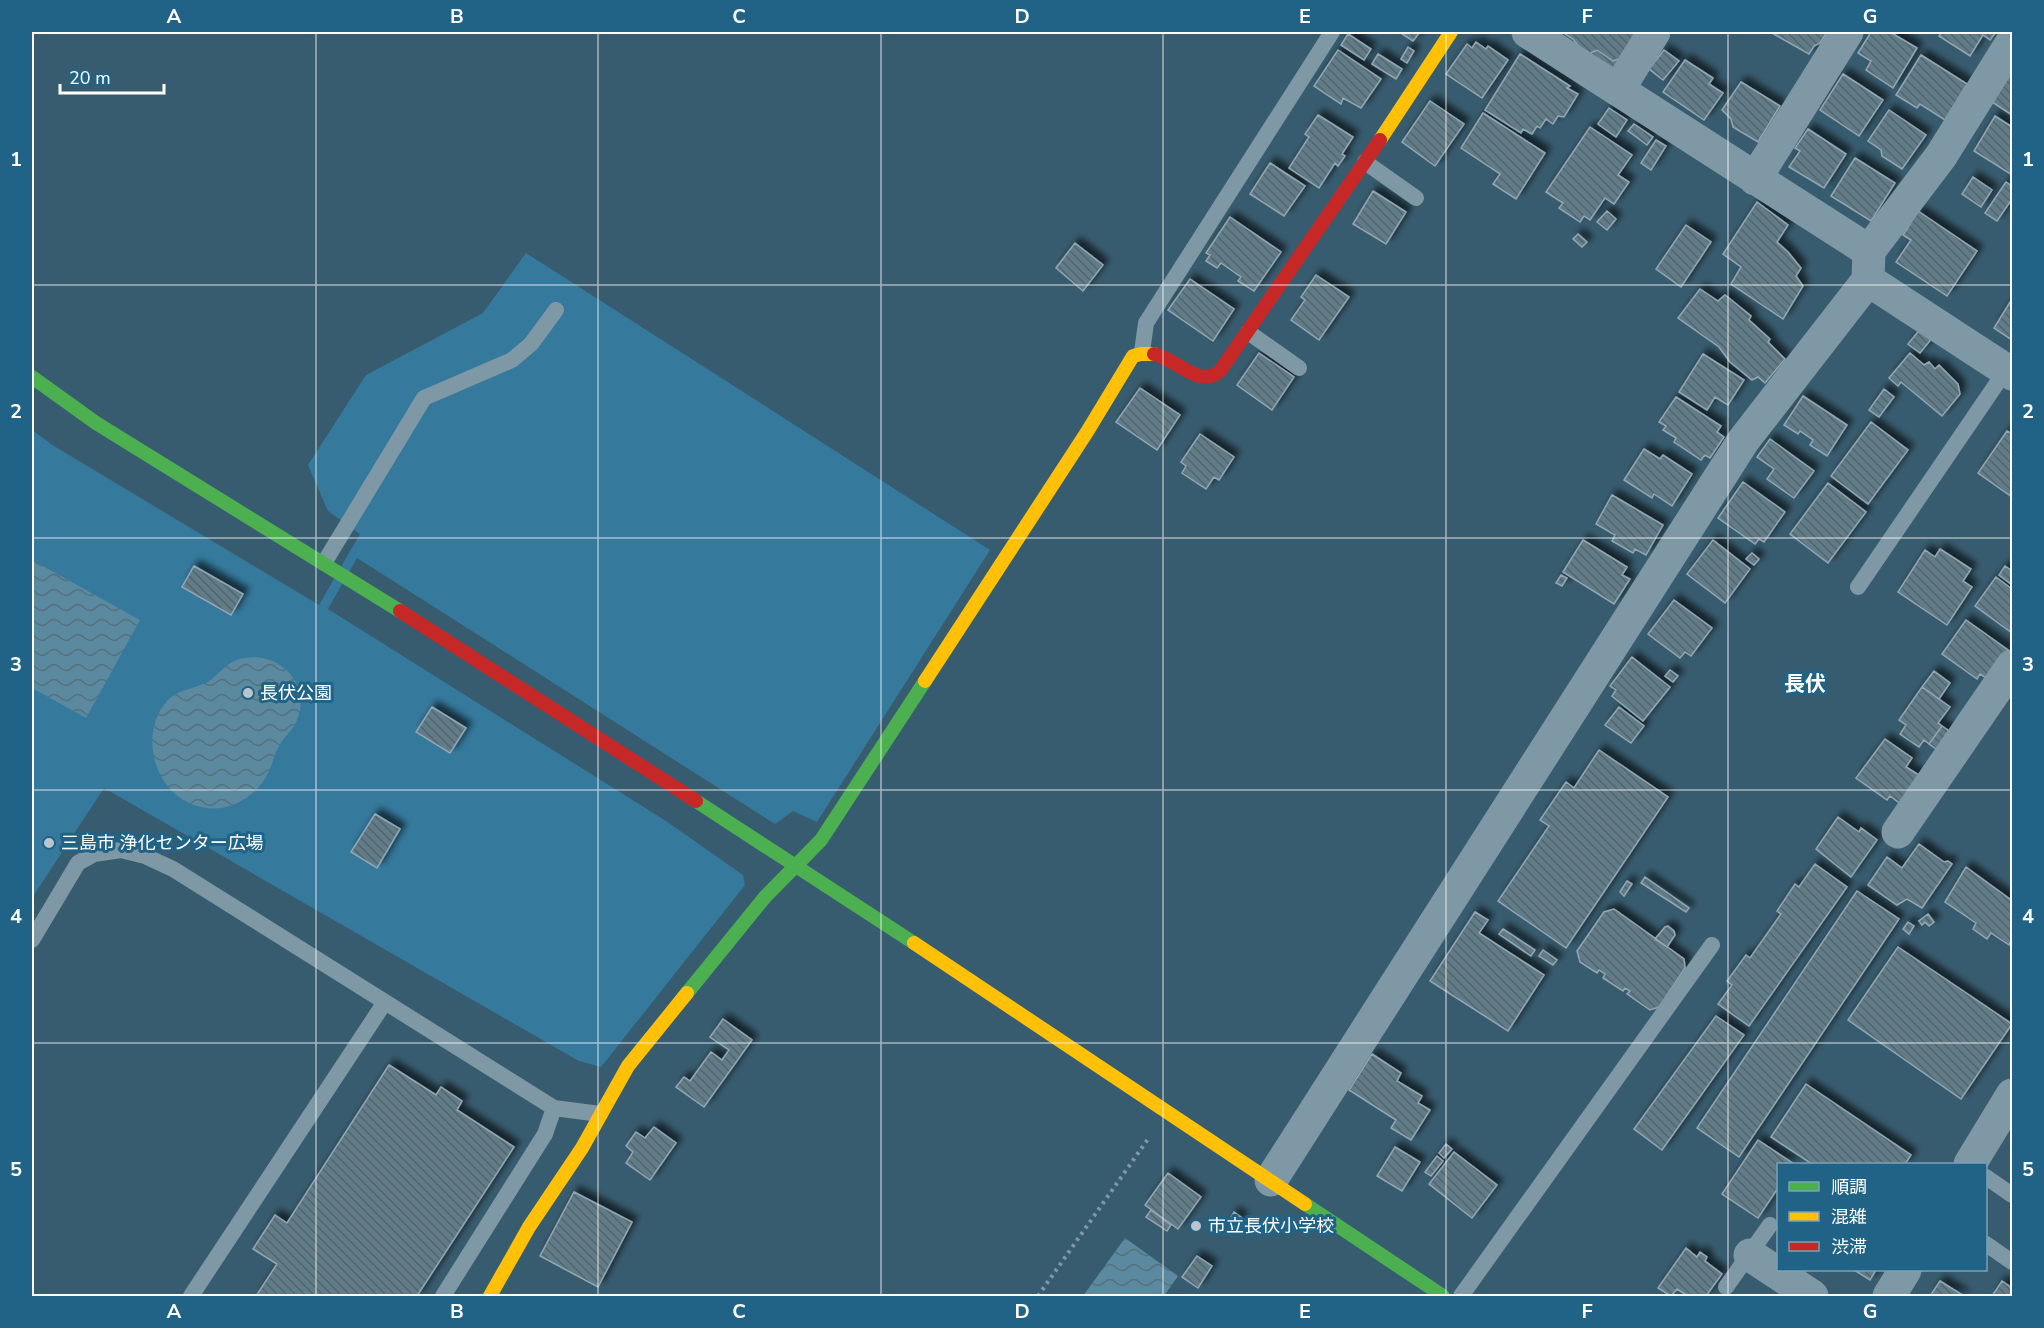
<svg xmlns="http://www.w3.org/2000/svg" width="2044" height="1328" viewBox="0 0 2044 1328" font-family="'Nunito Sans','Noto Sans JP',sans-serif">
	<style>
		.green { fill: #35799c }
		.water { fill: url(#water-waves) }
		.building { fill: url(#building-back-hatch); stroke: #92a7b3; stroke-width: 1.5; filter: url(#shadow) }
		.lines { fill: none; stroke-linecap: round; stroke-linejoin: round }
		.path { stroke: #7f98a5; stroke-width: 4; stroke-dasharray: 3 4.5; stroke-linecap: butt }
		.lane { stroke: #7f98a5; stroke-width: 16 }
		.street { stroke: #7f98a5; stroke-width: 33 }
		.fast { stroke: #4caf50; stroke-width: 14 }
		.slow { stroke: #ffc107; stroke-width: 14 }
		.jam { stroke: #c62828; stroke-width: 14 }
		.grid { fill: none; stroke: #fff; stroke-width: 1.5; stroke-opacity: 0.55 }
		.poi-dot { fill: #b9c6cd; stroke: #216386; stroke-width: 2 }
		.labels { text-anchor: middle; stroke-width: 6; stroke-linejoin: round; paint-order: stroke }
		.poi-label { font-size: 18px; fill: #fff; stroke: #216386; text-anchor: start }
		.quarter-label { font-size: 21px; font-weight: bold; fill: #fff; stroke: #216386 }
		.neatline { fill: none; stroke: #fff; stroke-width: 2 }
		.grid-label { font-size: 20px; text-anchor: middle; font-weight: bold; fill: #fff }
	</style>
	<defs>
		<pattern id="water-waves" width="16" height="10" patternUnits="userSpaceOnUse" patternTransform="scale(1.5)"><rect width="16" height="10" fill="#5b899f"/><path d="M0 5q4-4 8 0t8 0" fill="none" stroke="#55717e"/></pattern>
		<pattern id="building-back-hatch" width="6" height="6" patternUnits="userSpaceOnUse" patternTransform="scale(1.5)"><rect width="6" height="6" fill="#617b89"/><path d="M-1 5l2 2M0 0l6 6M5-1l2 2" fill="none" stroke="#56646a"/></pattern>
		<filter id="shadow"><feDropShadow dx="5.5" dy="-5.5" stdDeviation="3" flood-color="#0009"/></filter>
	</defs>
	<rect width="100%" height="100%" fill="#385c6f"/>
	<path class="green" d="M 526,253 L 990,550 L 817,822 L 793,811 L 775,824 L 357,558 L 328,609 L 666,821 L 743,875 L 745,885 L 601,1067 L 579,1061 L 104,788 L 32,898 L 32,430 L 54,446 L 319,605 L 360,534 L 328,511 L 308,465 L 366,375 L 483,313 Z"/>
	<path class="water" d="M 32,560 L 140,620 L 86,718 L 32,688 Z
		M 254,657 C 287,658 310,689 297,720 C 293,731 284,736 279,746 C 274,754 273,763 269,771 C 257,798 226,815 197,806 C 154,793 138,734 167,701 C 180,687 198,690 212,679 C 228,665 231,658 254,657 Z
		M 1125,1238 L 1178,1276 L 1164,1296 L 1083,1296 Z"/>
	<path class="building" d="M 1399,32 L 1420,32 L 1413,41 Z
		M 1562,32 L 1636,32 L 1624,63 L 1618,59 L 1613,61 L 1597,50 L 1586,55 L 1573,39 Z
		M 1770,32 L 1827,32 L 1820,43 L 1814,46 L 1809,54 Z
		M 1871,32 L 1890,32 L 1917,48 L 1893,88 L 1866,70 L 1871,61 L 1858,53 Z
		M 1942,32 L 1996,32 L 1990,40 L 1983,35 L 1970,56 L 1939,36 Z
		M 1348,34 L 1371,49 L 1364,60 L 1341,45 Z
		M 1476,42 L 1486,49 L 1488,46 L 1508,60 L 1482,98 L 1446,74 L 1467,44 L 1472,48 Z
		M 1408,47 L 1414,51 L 1407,63 L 1401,59 Z
		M 1338,50 L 1381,79 L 1361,108 L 1343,98 L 1341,104 L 1314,86 Z
		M 1597,50 L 1613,61 L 1618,59 L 1624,63 L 1613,74 L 1586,55 Z
		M 1664,50 L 1679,61 L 1663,80 L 1649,69 Z
		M 1378,54 L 1402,69 L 1396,79 L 1372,64 Z
		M 1520,54 L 1570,86 L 1567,88 L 1578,94 L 1564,117 L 1558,116 L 1553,124 L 1546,119 L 1540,128 L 1537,126 L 1532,134 L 1523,129 L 1521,133 L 1485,110 Z
		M 1921,55 L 1967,84 L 1945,120 L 1920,104 L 1917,108 L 1896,95 Z
		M 1685,60 L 1713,78 L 1709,84 L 1723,93 L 1704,120 L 1663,92 Z
		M 2012,72 L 2012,115 L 1992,102 Z
		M 1843,74 L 1883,100 L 1859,136 L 1820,110 Z
		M 1741,82 L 1780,106 L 1758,142 L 1733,127 L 1731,119 L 1722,110 Z
		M 1430,101 L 1464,124 L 1435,166 L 1402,142 Z
		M 1609,108 L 1627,120 L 1616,137 L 1598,124 Z
		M 1889,110 L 1926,135 L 1902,169 L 1882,156 L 1881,150 L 1868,141 Z
		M 1483,113 L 1545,153 L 1516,199 L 1493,184 L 1500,174 L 1461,148 Z
		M 1318,115 L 1353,137 L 1342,154 L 1345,156 L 1338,166 L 1335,163 L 1319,188 L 1289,168 L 1309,137 L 1305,134 Z
		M 1995,116 L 2012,127 L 2012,175 L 1974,151 Z
		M 1634,124 L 1653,137 L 1647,145 L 1628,131 Z
		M 1590,127 L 1632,155 L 1618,175 L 1629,182 L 1614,204 L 1605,198 L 1590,220 L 1584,216 L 1580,222 L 1559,208 L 1563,203 L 1546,192 Z
		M 1808,129 L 1846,154 L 1824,188 L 1789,167 L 1800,151 L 1795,148 Z
		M 1656,140 L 1666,146 L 1651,170 L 1641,163 Z
		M 1855,158 L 1895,183 L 1871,221 L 1831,196 Z
		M 1270,163 L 1305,186 L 1284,216 L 1250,194 Z
		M 1973,177 L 1992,190 L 1981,207 L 1962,194 Z
		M 2006,182 L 2012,186 L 2012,199 L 1997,221 L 1985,213 Z
		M 1373,191 L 1406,212 L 1386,244 L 1353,224 Z
		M 1757,202 L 1788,225 L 1777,242 L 1788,252 L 1801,268 L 1796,276 L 1803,286 L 1783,319 L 1731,284 L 1741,267 L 1723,254 Z
		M 1607,211 L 1616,219 L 1607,230 L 1597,222 Z
		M 1918,211 L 1977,251 L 1947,296 L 1896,262 L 1911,240 L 1903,235 Z
		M 1230,217 L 1281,252 L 1254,291 L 1238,281 L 1241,277 L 1221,263 L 1217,268 L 1206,261 L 1210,255 L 1206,253 Z
		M 1686,225 L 1711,242 L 1681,287 L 1656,269 Z
		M 1578,234 L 1587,242 L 1582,247 L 1573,239 Z
		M 1075,243 L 1103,265 L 1083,291 L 1056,268 Z
		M 1316,275 L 1349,297 L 1319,340 L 1291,320 L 1305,300 L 1301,297 Z
		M 1190,279 L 1234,309 L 1213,341 L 1168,310 Z
		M 1700,289 L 1718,301 L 1725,295 L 1751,316 L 1749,320 L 1770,339 L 1768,342 L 1785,359 L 1765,383 L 1758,377 L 1752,380 L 1730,362 L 1719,347 L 1678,318 Z
		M 2012,299 L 2012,340 L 1994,328 Z
		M 1921,328 L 1933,337 L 1920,353 L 1908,344 Z
		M 1259,353 L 1294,377 L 1272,410 L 1237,385 Z
		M 1910,353 L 1924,365 L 1929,362 L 1935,369 L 1939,365 L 1958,384 L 1960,394 L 1942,416 L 1901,382 L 1898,386 L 1889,378 Z
		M 1703,354 L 1744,380 L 1728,405 L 1715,397 L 1707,410 L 1679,392 Z
		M 1140,388 L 1180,415 L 1157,450 L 1116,422 Z
		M 1884,389 L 1894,397 L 1879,417 L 1869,410 Z
		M 1803,396 L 1847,425 L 1827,456 L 1810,445 L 1813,440 L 1800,431 L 1798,434 L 1784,425 Z
		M 1676,397 L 1721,426 L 1717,432 L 1724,437 L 1710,458 L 1705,455 L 1701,460 L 1674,442 L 1676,438 L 1663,430 L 1666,426 L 1659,422 Z
		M 1871,422 L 1908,450 L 1868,504 L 1831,476 Z
		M 2007,431 L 2012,434 L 2012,497 L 1978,473 Z
		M 1200,434 L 1234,457 L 1219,480 L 1214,477 L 1206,489 L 1182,473 L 1186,466 L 1181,462 Z
		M 1770,439 L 1814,471 L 1794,498 L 1767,479 L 1774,469 L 1757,457 Z
		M 1644,449 L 1660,459 L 1663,455 L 1692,474 L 1672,506 L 1654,494 L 1652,498 L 1624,480 Z
		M 1743,482 L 1785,512 L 1764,542 L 1759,539 L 1755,544 L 1718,518 Z
		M 1828,483 L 1866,512 L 1828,563 L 1790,534 Z
		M 1612,495 L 1663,525 L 1646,555 L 1635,549 L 1633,553 L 1612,541 L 1615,535 L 1596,524 Z
		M 1583,540 L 1627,567 L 1622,575 L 1630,579 L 1614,604 L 1563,572 Z
		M 1713,540 L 1750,569 L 1725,603 L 1687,574 Z
		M 1940,549 L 1971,569 L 1963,581 L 1972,587 L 1947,625 L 1898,592 L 1925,550 L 1935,557 Z
		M 1752,553 L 1759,559 L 1754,565 L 1746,559 Z
		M 194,566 L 243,594 L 231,615 L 182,587 Z
		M 2005,566 L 2012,571 L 2012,585 L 1999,575 Z
		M 1561,575 L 1567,578 L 1562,586 L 1556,583 Z
		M 1996,577 L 2012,589 L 2012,633 L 1975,606 Z
		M 1674,600 L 1712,628 L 1691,656 L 1685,652 L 1680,658 L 1648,634 Z
		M 1966,620 L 2008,650 L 1988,679 L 1980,674 L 1977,679 L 1942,654 Z
		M 1632,657 L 1670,687 L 1643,721 L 1612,696 L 1616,690 L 1610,686 Z
		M 1670,670 L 1678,676 L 1673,682 L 1665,676 Z
		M 1934,671 L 1950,683 L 1939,699 L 1922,687 Z
		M 1922,687 L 1950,707 L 1938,723 L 1942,726 L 1929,744 L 1924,740 L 1919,747 L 1900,734 L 1906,725 L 1899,720 Z
		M 432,707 L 466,728 L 450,753 L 416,732 Z
		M 1619,707 L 1644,726 L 1631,743 L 1605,725 Z
		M 1942,726 L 1952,733 L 1939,751 L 1929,744 Z
		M 1885,739 L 1912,758 L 1906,767 L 1922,777 L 1902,805 L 1890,796 L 1887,800 L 1856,778 Z
		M 1599,750 L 1668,797 L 1566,948 L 1498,901 L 1549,826 L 1540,820 L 1566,782 L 1574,788 Z
		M 375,814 L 400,829 L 377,868 L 351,852 Z
		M 1838,817 L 1859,832 L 1861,828 L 1877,840 L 1851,877 L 1816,849 Z
		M 1919,844 L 1944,862 L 1948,861 L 1952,864 L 1922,908 L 1907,899 L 1897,905 L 1868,885 L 1887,857 L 1902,868 Z
		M 1815,864 L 1847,887 L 1749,1026 L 1718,1004 L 1732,985 L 1727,981 L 1746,955 L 1750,958 L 1781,914 L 1777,911 L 1795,884 L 1799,887 Z
		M 1966,867 L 2011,900 L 2012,939 L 2009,945 L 1991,933 L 1987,939 L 1973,929 L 1976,923 L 1945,902 Z
		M 1645,877 L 1689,908 L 1686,912 L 1641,883 Z
		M 1627,881 L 1632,884 L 1624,896 L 1620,892 Z
		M 1857,891 L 1899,919 L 1739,1157 L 1697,1128 Z
		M 1614,909 L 1684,959 L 1685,968 L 1659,1007 L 1650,1010 L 1627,994 L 1630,991 L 1625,988 L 1623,991 L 1603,978 L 1605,974 L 1599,970 L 1597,973 L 1580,962 L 1577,951 L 1604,912 Z
		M 1475,912 L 1488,920 L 1479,933 L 1544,975 L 1508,1031 L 1430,981 Z
		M 1928,914 L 1934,922 L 1929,926 L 1925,922 L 1922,925 L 1919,921 Z
		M 1908,922 L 1914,926 L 1909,934 L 1903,929 Z
		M 1668,926 L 1674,931 L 1675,935 L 1667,947 L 1655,939 L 1665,927 Z
		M 1503,929 L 1535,950 L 1531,956 L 1499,934 Z
		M 1898,947 L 2012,1024 L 1961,1099 L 1848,1020 Z
		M 1543,950 L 1557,960 L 1553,965 L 1539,956 Z
		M 1716,1016 L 1744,1035 L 1662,1150 L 1634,1129 Z
		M 723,1019 L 752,1040 L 704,1107 L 676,1087 L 684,1077 L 690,1081 L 711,1052 L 722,1060 L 729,1050 L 710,1037 Z
		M 1372,1054 L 1401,1073 L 1397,1081 L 1422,1096 L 1418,1103 L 1430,1110 L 1411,1140 L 1391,1128 L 1396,1120 L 1349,1090 Z
		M 389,1065 L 436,1095 L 441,1087 L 462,1101 L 457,1110 L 514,1147 L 417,1296 L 256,1296 L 277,1264 L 253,1249 L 275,1215 L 287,1223 Z
		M 1806,1084 L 1911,1155 L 1905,1164 L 1812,1164 L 1771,1137 Z
		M 654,1127 L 676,1143 L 650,1180 L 626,1163 L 633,1152 L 626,1146 L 636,1132 L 645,1138 Z
		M 1758,1140 L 1794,1164 L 1778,1164 L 1778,1188 L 1758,1218 L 1722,1194 Z
		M 1446,1144 L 1452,1149 L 1444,1158 L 1439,1153 Z
		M 1395,1147 L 1420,1162 L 1402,1191 L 1377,1176 Z
		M 1454,1152 L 1497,1185 L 1472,1218 L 1429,1184 Z
		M 1437,1156 L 1443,1161 L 1431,1176 L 1425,1172 Z
		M 1168,1173 L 1201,1197 L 1178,1229 L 1145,1205 Z
		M 574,1192 L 632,1222 L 598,1287 L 540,1256 Z
		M 1151,1210 L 1171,1225 L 1167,1231 L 1146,1217 Z
		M 1234,1212 L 1242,1218 L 1237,1225 L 1229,1221 Z
		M 1686,1248 L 1697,1257 L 1700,1252 L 1707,1257 L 1705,1261 L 1722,1274 L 1706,1296 L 1688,1296 L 1677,1289 L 1671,1296 L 1658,1288 Z
		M 1197,1256 L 1212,1266 L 1198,1288 L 1182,1277 Z
		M 1854,1270 L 1876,1270 L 1870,1280 Z
		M 1940,1281 L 1964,1296 L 1930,1296 Z
		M 2002,1281 L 2012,1288 L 2012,1296 L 1992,1296 Z"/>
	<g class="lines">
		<path class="path" d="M 1038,1296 L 1148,1139"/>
		<path class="lane" d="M 1365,162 L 1416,198
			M 1248,332 L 1299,368
			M 1142,352 L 1146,323 L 1332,32
			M 324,563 L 424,398 L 512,360 L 531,344 L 556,310
			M 1858,587 L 2006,370
			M 32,940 L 78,863 L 94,854 L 121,850 L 145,856 L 173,869 L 554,1108 L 600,1114
			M 1986,1177 L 2012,1195
			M 1986,1244 L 2012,1262
			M 1726,1287 L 1770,1225
			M 191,1296 L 385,1002
			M 443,1296 L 545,1134 L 554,1108
			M 1461,1296 L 1712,945"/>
		<path class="street" d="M 1528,32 L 1869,251
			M 2012,42 L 1941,156 L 1869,251 L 1868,280 L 2012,374
			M 1618,90 L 1654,32
			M 1755,179 L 1847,32
			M 1898,832 L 2012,666
			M 1970,1164 L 2012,1095
			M 1271,1180 L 1743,441 L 1868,280
			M 1750,1255 L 1812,1296
			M 1889,1296 L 1905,1270"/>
		<path class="fast" d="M 32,377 L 96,423 L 400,611
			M 696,801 L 914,943
			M 687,993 L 765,897 L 821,840 L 925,681
			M 1305,1204 L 1443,1296"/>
		<path class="slow" d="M 1380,140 L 1451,32
			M 925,681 L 1087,432 L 1133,356 L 1141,354 L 1154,354
			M 914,943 L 1305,1204
			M 490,1296 L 529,1227 L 582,1148 L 628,1066 L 687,993"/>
		<path class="jam" d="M 1154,354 C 1178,360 1199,389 1220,371 L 1380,140
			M 400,611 L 696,801"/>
	</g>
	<path class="grid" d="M 316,32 L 316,1296M 598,32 L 598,1296M 881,32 L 881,1296M 1163,32 L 1163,1296M 1446,32 L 1446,1296M 1728,32 L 1728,1296M 32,285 L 2012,285M 32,538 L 2012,538M 32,790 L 2012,790M 32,1043 L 2012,1043"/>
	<g class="poi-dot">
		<circle cx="248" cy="693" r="6"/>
		<circle cx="49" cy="843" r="6"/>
		<circle cx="1196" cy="1226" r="6"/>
	</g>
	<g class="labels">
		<g class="poi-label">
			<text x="260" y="699">長伏公園</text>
			<text x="61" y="849">三島市 浄化センター広場</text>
			<text x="1208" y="1232">市立長伏小学校</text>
		</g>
		<g class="quarter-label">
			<text x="1805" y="691">長伏</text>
		</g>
	</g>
	<rect width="2044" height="1328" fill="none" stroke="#216386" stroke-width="66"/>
	<rect x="1777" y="1163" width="210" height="108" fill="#216386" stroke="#7aa1b6" stroke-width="1.5"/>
	<rect x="1789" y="1182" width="30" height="9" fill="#4caf50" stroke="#7aa1b6" stroke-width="1.5"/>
	<text x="1831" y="1193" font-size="18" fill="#ffffff">順調</text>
	<rect x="1789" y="1212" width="30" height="9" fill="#ffc107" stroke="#7aa1b6" stroke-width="1.5"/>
	<text x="1831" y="1223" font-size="18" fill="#ffffff">混雑</text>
	<rect x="1789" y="1242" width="30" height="9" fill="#c62828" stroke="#7aa1b6" stroke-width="1.5"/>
	<text x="1831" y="1253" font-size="18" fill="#ffffff">渋滞</text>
	<path d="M60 84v9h104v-9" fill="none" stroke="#ffffff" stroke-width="3"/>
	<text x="69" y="84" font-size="18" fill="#ffffff" stroke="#216386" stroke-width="4.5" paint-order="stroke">20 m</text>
	<rect x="33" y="33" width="1978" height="1262" class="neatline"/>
	<g class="grid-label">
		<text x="174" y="23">A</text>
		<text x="457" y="23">B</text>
		<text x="739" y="23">C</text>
		<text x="1022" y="23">D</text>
		<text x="1305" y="23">E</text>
		<text x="1587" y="23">F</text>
		<text x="1870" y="23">G</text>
		<text x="16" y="166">1</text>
		<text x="2028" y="166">1</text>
		<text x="16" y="418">2</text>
		<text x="2028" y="418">2</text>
		<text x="16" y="671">3</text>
		<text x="2028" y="671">3</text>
		<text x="16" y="923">4</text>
		<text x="2028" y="923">4</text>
		<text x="16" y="1176">5</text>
		<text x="2028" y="1176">5</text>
		<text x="174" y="1318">A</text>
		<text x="457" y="1318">B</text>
		<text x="739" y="1318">C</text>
		<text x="1022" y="1318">D</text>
		<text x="1305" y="1318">E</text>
		<text x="1587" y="1318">F</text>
		<text x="1870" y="1318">G</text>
	</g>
</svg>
